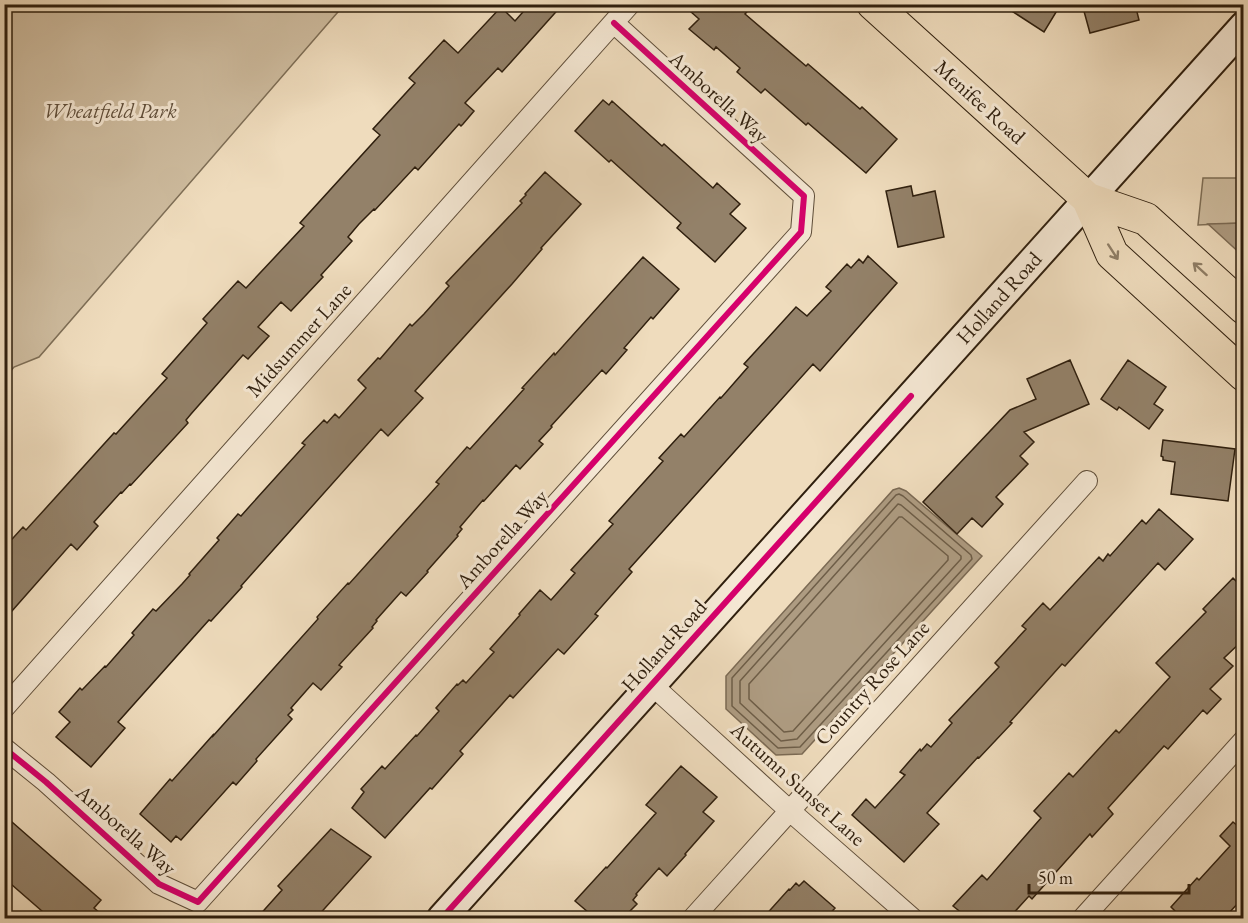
<svg xmlns="http://www.w3.org/2000/svg" width="1248" height="923" viewBox="0 0 1248 923" font-family="'EB Garamond',serif">
	<style>
		.green { fill: #cebc9f; stroke: #7e6e56; stroke-width: 1.5 }
		.water { fill: #ae9c82; stroke: #7b6a54; stroke-width: 1.5 }
		.lines { fill: none; stroke-linecap: round; stroke-linejoin: round }
		.shore { stroke: #6e5e48; stroke-width: 1.5 }
		.building { fill: #938169; stroke: #2f1f0e; stroke-width: 1.5 }
		.street-casing { stroke: #5f4e3a; stroke-width: 22 }
		.secondary-casing { stroke: #2f1f0e; stroke-width: 32 }
		.primary-casing { stroke: #2f1f0e; stroke-width: 34 }
		.street { stroke: #f5e8d4; stroke-width: 20 }
		.secondary { stroke: #f5e8d4; stroke-width: 28 }
		.primary { stroke: #efdcbd; stroke-width: 32 }
		.cycleway-casing { stroke: #f5e8d4; stroke-width: 10 }
		.cycleway { stroke: #d6006c; stroke-width: 6 }
		.oneway { stroke: #8f7e66 }
		.labels { text-anchor: middle; stroke-width: 6; stroke-linejoin: round; paint-order: stroke }
		.street-label { font-size: 21px; fill: #2f1f0e; stroke: #f5e8d4 }
		.park-label { font-size: 21px; font-style: italic; fill: #5f4e3a; stroke: #f5e8d4 }
	</style>
	<rect width="100%" height="100%" fill="#efdcbd"/>
	<filter id="stains"><feTurbulence type="fractalNoise" baseFrequency=".00333" numOctaves="4"/><feColorMatrix values="0 0 0 0 .2 0 0 0 0 .09 0 0 0 0 .02 0 0 0 .5 -.17"/></filter>
	<radialGradient id="worn" r=".72"><stop offset=".6" stop-color="#630" stop-opacity="0"/><stop offset="1" stop-color="#630" stop-opacity=".3"/></radialGradient>
	<path class="green" d="M 4,5 L 344,5 L 39,357 L 14,367 L 5,378 Z
		M 1203,178 L 1243,178 L 1243,223 L 1198,225 Z"/>
	<path class="water" d="M 1243,223 L 1243,256 L 1208,224 Z
		M 899,488 L 906,491 L 982,556 L 802,754 L 776,755 L 726,709 L 726,676 L 893,490 Z"/>
	<g class="lines">
		<path class="shore" d="M 896,495 L 899,494 L 903,496 L 971,555 L 972,559 L 800,747 L 778,748 L 732,706 L 732,678 Z
			M 898,504 L 901,505 L 961,556 L 961,559 L 797,739 L 781,741 L 740,703 L 740,681 Z
			M 899,517 L 902,517 L 948,556 L 948,560 L 793,731 L 784,732 L 749,699 L 749,684 Z"/>
	</g>
	<path class="building" d="M 530,4 L 563,4 L 502,72 L 498,68 L 465,103 L 474,111 L 463,124 L 461,126 L 459,124 L 418,170 L 415,167 L 375,210 L 374,209 L 359,224 L 348,237 L 352,241 L 321,275 L 323,277 L 291,311 L 281,302 L 258,327 L 269,336 L 248,359 L 243,355 L 191,414 L 186,420 L 188,423 L 131,485 L 130,484 L 122,493 L 121,492 L 94,522 L 98,526 L 77,550 L 71,544 L 4,620 L 4,548 L 23,527 L 26,530 L 114,433 L 116,434 L 167,378 L 162,374 L 207,323 L 203,319 L 238,281 L 246,288 L 304,226 L 300,223 L 380,135 L 373,129 L 415,83 L 409,78 L 444,40 L 458,53 L 501,7 L 515,21 Z
		M 682,4 L 754,4 L 745,14 L 806,66 L 808,64 L 860,109 L 862,107 L 897,139 L 866,173 L 808,123 L 806,125 L 765,89 L 761,93 L 737,72 L 740,68 L 716,47 L 714,50 L 689,29 L 699,19 Z
		M 1001,4 L 1061,4 L 1044,32 Z
		M 1082,4 L 1135,4 L 1139,20 L 1090,33 Z
		M 603,100 L 609,105 L 612,101 L 662,146 L 664,144 L 713,188 L 717,183 L 740,204 L 730,214 L 746,228 L 715,262 L 677,228 L 681,223 L 611,160 L 609,162 L 575,131 Z
		M 545,172 L 581,204 L 541,248 L 542,249 L 512,284 L 415,391 L 423,398 L 388,436 L 381,429 L 241,586 L 242,587 L 211,621 L 209,620 L 118,722 L 125,728 L 91,767 L 56,737 L 70,722 L 59,712 L 80,688 L 82,690 L 105,666 L 106,667 L 134,635 L 132,633 L 153,609 L 156,611 L 182,584 L 190,575 L 189,574 L 219,540 L 217,538 L 238,514 L 241,516 L 249,507 L 305,445 L 302,443 L 324,420 L 327,423 L 335,414 L 339,418 L 366,388 L 358,380 L 378,358 L 380,359 L 410,324 L 412,326 L 424,314 L 449,286 L 446,283 L 522,203 L 520,201 L 526,195 L 525,194 Z
		M 911,186 L 913,196 L 935,191 L 944,237 L 898,247 L 886,191 Z
		M 868,256 L 897,283 L 820,371 L 813,364 L 629,569 L 632,572 L 595,614 L 598,616 L 564,654 L 558,649 L 513,698 L 510,695 L 460,751 L 463,754 L 432,789 L 430,788 L 385,838 L 352,808 L 364,792 L 361,789 L 382,766 L 385,769 L 416,735 L 417,736 L 439,711 L 436,708 L 457,684 L 458,685 L 463,680 L 466,683 L 494,652 L 490,649 L 520,615 L 519,614 L 540,590 L 551,600 L 575,573 L 571,570 L 613,524 L 609,521 L 663,461 L 659,458 L 681,434 L 684,437 L 720,397 L 721,398 L 748,367 L 744,364 L 796,307 L 807,316 L 831,291 L 826,287 L 847,264 L 851,268 L 859,259 L 863,263 Z
		M 643,257 L 679,289 L 653,319 L 651,317 L 624,348 L 627,350 L 606,374 L 602,370 L 551,426 L 552,427 L 539,441 L 543,444 L 520,469 L 516,465 L 484,501 L 483,500 L 460,527 L 462,529 L 457,535 L 458,536 L 427,571 L 428,572 L 406,596 L 401,592 L 376,620 L 377,621 L 372,627 L 373,628 L 339,665 L 342,667 L 321,690 L 313,683 L 291,708 L 293,710 L 288,715 L 292,719 L 256,759 L 257,761 L 236,785 L 233,782 L 181,840 L 176,836 L 171,842 L 140,814 L 170,779 L 172,781 L 213,735 L 213,736 L 318,619 L 317,617 L 348,583 L 349,584 L 439,484 L 436,482 L 467,447 L 470,449 L 524,389 L 522,388 L 554,353 L 555,355 Z
		M 1070,360 L 1089,404 L 1024,432 L 1034,442 L 1020,456 L 1028,464 L 996,497 L 1003,504 L 982,527 L 972,518 L 957,534 L 923,502 L 1010,410 L 1036,399 L 1027,379 Z
		M 1128,360 L 1166,387 L 1154,404 L 1163,410 L 1149,429 L 1119,407 L 1117,410 L 1101,399 Z
		M 1163,440 L 1235,449 L 1228,501 L 1171,494 L 1175,462 L 1163,460 L 1163,457 L 1161,456 Z
		M 1159,509 L 1193,539 L 1165,570 L 1158,563 L 1065,666 L 1062,664 L 1010,722 L 1012,723 L 979,758 L 978,757 L 927,813 L 939,824 L 904,862 L 852,815 L 866,799 L 875,808 L 905,775 L 900,772 L 920,749 L 921,751 L 927,744 L 931,747 L 952,723 L 949,720 L 999,667 L 995,663 L 1026,629 L 1022,626 L 1043,603 L 1050,610 L 1099,557 L 1103,561 L 1108,554 L 1110,556 L 1142,520 L 1146,524 Z
		M 1233,578 L 1244,589 L 1244,639 L 1224,658 L 1233,666 L 1210,689 L 1221,699 L 1207,714 L 1203,710 L 1168,749 L 1164,746 L 1108,808 L 1113,814 L 1092,837 L 1090,834 L 1032,899 L 1029,896 L 1009,918 L 968,918 L 953,906 L 982,875 L 987,880 L 1041,818 L 1034,811 L 1069,773 L 1073,777 L 1116,730 L 1119,733 L 1170,677 L 1156,663 L 1206,612 L 1203,609 Z
		M 681,766 L 717,797 L 703,812 L 714,821 L 685,854 L 686,855 L 667,876 L 659,868 L 636,894 L 637,895 L 633,900 L 637,904 L 623,918 L 595,918 L 575,901 L 606,867 L 607,868 L 656,813 L 646,805 Z
		M 4,815 L 101,900 L 94,908 L 106,918 L 50,918 L 4,878 Z
		M 1233,822 L 1244,831 L 1244,897 L 1224,918 L 1168,918 L 1175,911 L 1171,907 L 1197,878 L 1199,880 L 1230,846 L 1220,836 Z
		M 331,829 L 371,857 L 316,918 L 257,918 L 282,890 L 278,886 Z
		M 804,881 L 835,908 L 826,918 L 763,918 L 789,889 L 790,890 L 796,883 L 799,886 Z"/>
	<g class="lines">
		<defs>
			<path id="street" d="M 652,685 L 790,811 L 912,918
				M 4,708 L 630,4
				M 4,748 L 46,782 L 159,884 L 198,902 L 801,232 L 804,196 L 614,23
				M 693,918 L 1087,481
				M 1083,918 L 1244,740"/>
			<path id="secondary" d="M 442,918 L 1244,26"/>
			<path id="primary" d="M 873,4 L 1088,199 L 1146,219 L 1244,308
				M 1088,199 L 1112,254 L 1244,375"/>
		</defs>
		<use href="#street" class="street-casing"/>
		<use href="#secondary" class="secondary-casing"/>
		<use href="#primary" class="primary-casing"/>
		<use href="#street" class="street"/>
		<use href="#secondary" class="secondary"/>
		<use href="#primary" class="primary"/>
		<defs>
			<path id="cycleway" d="M 4,748 L 46,782 L 159,884 L 198,902 L 801,232 L 804,196 L 614,23
				M 442,918 L 911,396"/>
		</defs>
		<use href="#cycleway" class="cycleway-casing"/>
		<use href="#cycleway" class="cycleway"/>
	</g>
	<defs><path id="oneway-shaft" d="M-6 0H5M1.5-3L5.5 0L1.5 3" fill="none" stroke-width="1.6" stroke-linecap="round" stroke-linejoin="round" transform="scale(1.5)"/></defs>
	<g class="oneway">
		<use href="#oneway-shaft" transform="translate(1113 252) rotate(57)"/>
		<use href="#oneway-shaft" transform="translate(1200 269) rotate(-138)"/>
	</g>
	<g class="labels">
		<g class="street-label">
			<text transform="translate(719 97) rotate(42)" y="7">Amborella Way</text>
			<text transform="translate(980 102) rotate(42)" y="7">Menifee Road</text>
			<text transform="translate(999 298) rotate(-48)" y="7">Holland Road</text>
			<text transform="translate(299 340) rotate(-48)" y="7">Midsummer Lane</text>
			<text transform="translate(502 539) rotate(-48)" y="7">Amborella Way</text>
			<text transform="translate(664 646) rotate(-48)" y="7">Holland Road</text>
			<text transform="translate(872 683) rotate(-48)" y="7">Country Rose Lane</text>
			<text transform="translate(798 784) rotate(42)" y="7">Autumn Sunset Lane</text>
			<text transform="translate(126 830) rotate(41)" y="7">Amborella Way</text>
		</g>
		<g class="park-label">
			<text x="110" y="118">Wheatfield Park</text>
		</g>
	</g>
	<rect width="1248" height="923" fill="none" stroke="#efdcbd" stroke-width="24"/>
	<rect x="6" y="6" width="1236" height="911" fill="none" stroke="#2f1f0e" stroke-width="3"/>
	<rect x="12" y="12" width="1224" height="899" fill="none" stroke="#2f1f0e" stroke-width="1.5"/>
	<path d="M1029 884v9h160v-9" fill="none" stroke="#2f1f0e" stroke-width="3"/>
	<text x="1038" y="884" font-size="18" fill="#2f1f0e" stroke="#f5e8d4" stroke-width="4.5" paint-order="stroke">50 m</text>
	<rect width="100%" height="100%" filter="url(#stains)"/>
	<rect width="100%" height="100%" fill="url(#worn)"/>
</svg>
